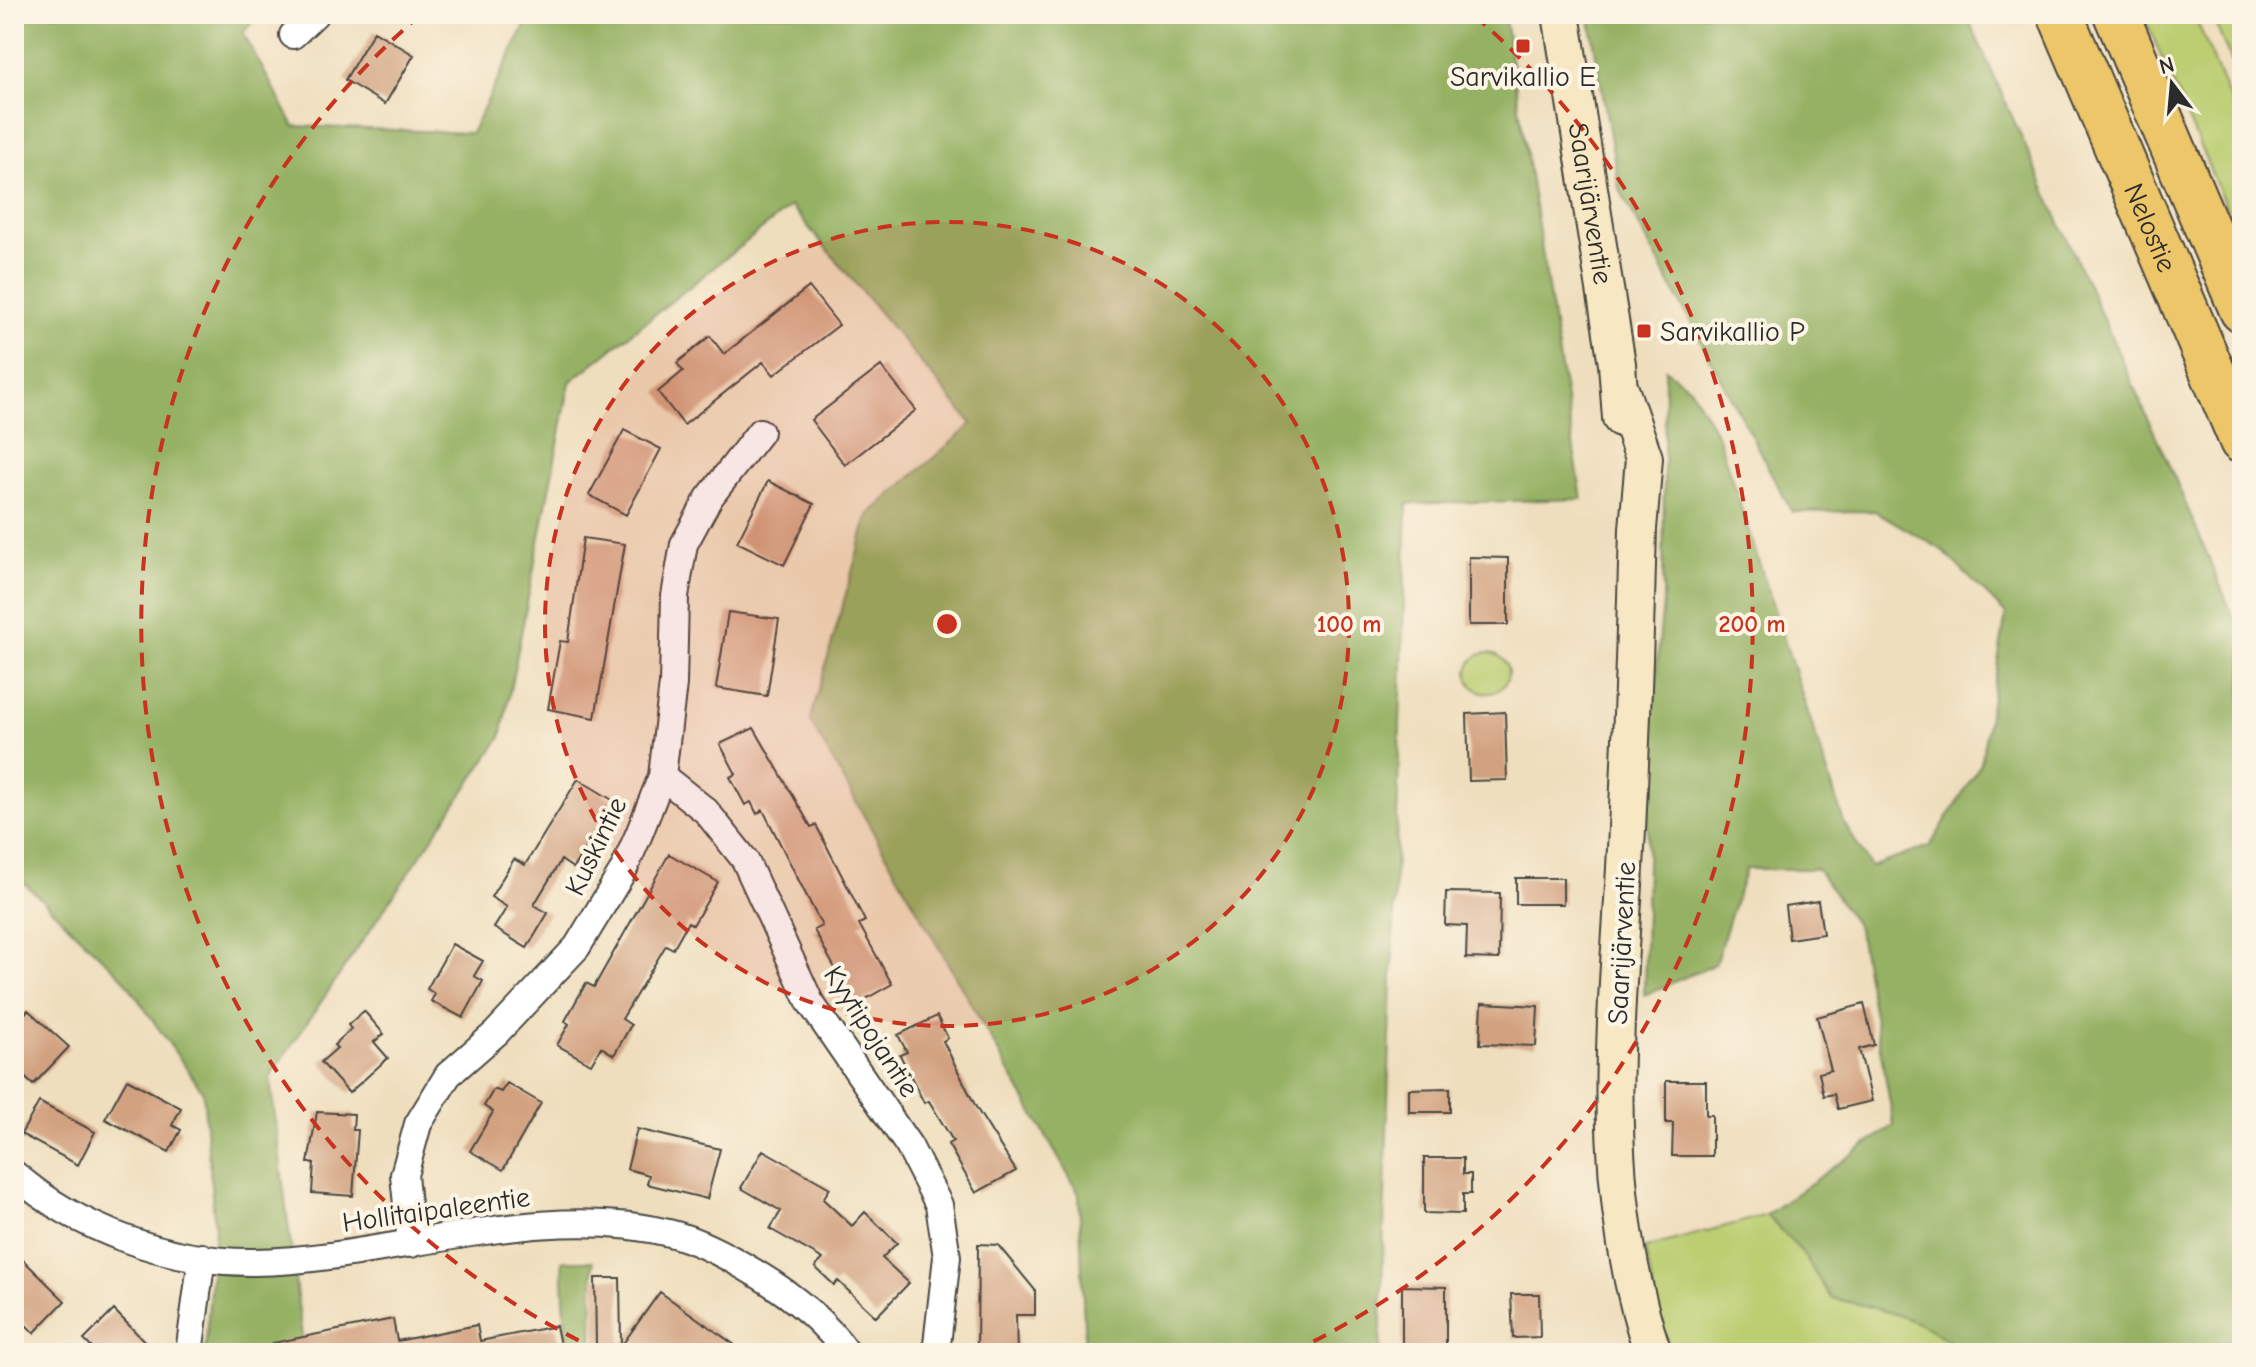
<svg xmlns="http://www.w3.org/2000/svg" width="2256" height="1367" viewBox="0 0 2256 1367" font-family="'Comic Neue',sans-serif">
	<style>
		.green { fill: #bcce72; stroke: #747c4e; stroke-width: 2 }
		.forest { fill: #95b164; stroke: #606e48; stroke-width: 2 }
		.building { fill: #d2a17f }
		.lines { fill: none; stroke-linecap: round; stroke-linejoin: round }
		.street-casing { stroke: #484641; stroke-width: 30 }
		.secondary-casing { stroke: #484641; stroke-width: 40 }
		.highway-casing { stroke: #484641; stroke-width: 48 }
		.street { stroke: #fff; stroke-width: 26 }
		.secondary { stroke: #f7e8c3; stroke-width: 36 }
		.highway { stroke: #ecc669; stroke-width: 44 }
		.ring { fill: none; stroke: #c8321e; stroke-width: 4; stroke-dasharray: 14 10 }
		.poi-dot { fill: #c8321e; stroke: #fcf5e5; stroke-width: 3 }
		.labels { text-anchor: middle; stroke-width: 8; stroke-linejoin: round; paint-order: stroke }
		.poi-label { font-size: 28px; fill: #2b2b2b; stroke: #fcf5e5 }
		.street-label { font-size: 28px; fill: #2b2b2b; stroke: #fcf5e5 }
		.centre { fill: #c8321e; stroke: #fcf5e5; stroke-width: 4 }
		.ring-label { font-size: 24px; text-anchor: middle; font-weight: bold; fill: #c8321e; stroke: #fcf5e5; stroke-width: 8; stroke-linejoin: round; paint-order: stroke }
	</style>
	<rect width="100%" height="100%" fill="#fcf5e5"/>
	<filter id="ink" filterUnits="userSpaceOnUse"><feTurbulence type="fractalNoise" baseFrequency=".0125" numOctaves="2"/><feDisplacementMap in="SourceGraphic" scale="16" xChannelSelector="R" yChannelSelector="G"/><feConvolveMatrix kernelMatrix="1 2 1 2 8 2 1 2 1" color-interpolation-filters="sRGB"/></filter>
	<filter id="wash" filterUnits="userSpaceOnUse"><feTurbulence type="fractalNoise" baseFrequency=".006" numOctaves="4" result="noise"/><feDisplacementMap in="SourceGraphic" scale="32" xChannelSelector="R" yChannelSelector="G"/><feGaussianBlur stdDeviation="1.8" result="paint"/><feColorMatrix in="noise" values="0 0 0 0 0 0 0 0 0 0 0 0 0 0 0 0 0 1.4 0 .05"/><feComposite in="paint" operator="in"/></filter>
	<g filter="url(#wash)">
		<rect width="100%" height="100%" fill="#efdebd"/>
		<path class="green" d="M 2143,14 L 2194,14 L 2242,128 L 2242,244 Z
			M 2211,14 L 2242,14 L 2242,64 L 2234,67 Z
			M1468 673a20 20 0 1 1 40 0a20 20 0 1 1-40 0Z
			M 1766,1215 L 1801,1251 L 1831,1298 C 1875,1307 1930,1319 1961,1353 L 1672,1353 L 1659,1319 L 1645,1248 Z"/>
		<path class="forest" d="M 14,14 L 259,14 L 243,33 L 294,126 L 471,133 L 531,14 L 1504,14 L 1582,499 L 1407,504 L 1380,1353 L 1085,1353 L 1079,1194 L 810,721 L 868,515 L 972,424 L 791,206 L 570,382 L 501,737 L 270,1077 L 304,1353 L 205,1353 L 215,1229 L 203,1092 L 124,979 L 14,873 Z
			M 1589,14 L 1966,14 L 2176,481 L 2242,637 L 2242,1338 L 2183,1353 L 1961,1353 C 1930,1319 1875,1307 1831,1298 L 1801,1251 L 1766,1215 L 1894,1125 L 1858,928 L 1817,869 L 1746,869 L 1715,964 L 1644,995 L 1650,739 L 1663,601 L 1665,369 L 1690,388 L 1717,434 L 1844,823 L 1871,867 L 1930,846 L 1981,763 L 2006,614 L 1942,550 L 1875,511 L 1792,512 L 1619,188 Z
			M 562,1261 L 593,1261 L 592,1353 L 567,1353 Z"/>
		<g id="blocks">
			<path class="building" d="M 374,31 L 414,55 L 385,104 L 345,80 Z
				M 809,287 L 839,325 L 774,375 L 763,362 L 684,425 L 658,392 L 683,371 L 677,363 L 710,336 L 724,354 Z
				M 881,366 L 916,410 L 845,465 L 811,420 Z
				M 624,430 L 661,449 L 626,515 L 589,495 Z
				M 768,481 L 814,504 L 784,565 L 737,542 Z
				M 583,538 L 625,544 L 595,718 L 548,709 L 560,641 L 568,642 Z
				M 1469,557 L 1508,558 L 1508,625 L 1469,625 Z
				M 728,612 L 779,619 L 767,696 L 716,688 Z
				M 1505,712 L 1507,780 L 1469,781 L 1467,714 Z
				M 754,728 L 811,827 L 816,825 L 865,921 L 859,924 L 892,984 L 855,1005 L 814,930 L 822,926 L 763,810 L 757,814 L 751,802 L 745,805 L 730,777 L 736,774 L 720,744 Z
				M 578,779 L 614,801 L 573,868 L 561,860 L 534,905 L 548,913 L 527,948 L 494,928 L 507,907 L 491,897 L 514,859 L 525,865 Z
				M 669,854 L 718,882 L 693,925 L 688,922 L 673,949 L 666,945 L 622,1019 L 631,1025 L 614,1055 L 601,1047 L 591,1064 L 557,1045 L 569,1024 L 565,1021 L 586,983 L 594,987 Z
				M 1516,878 L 1563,878 L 1563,904 L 1516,904 Z
				M 1446,892 L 1500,893 L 1499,959 L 1466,958 L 1467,926 L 1445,925 Z
				M 1818,901 L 1823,934 L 1789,939 L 1785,906 Z
				M 452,944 L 483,961 L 474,976 L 483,981 L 463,1018 L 431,1001 L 435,994 L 427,989 Z
				M 1482,1003 L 1538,1006 L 1536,1046 L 1480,1044 Z
				M 1864,1004 L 1874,1045 L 1859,1049 L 1872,1101 L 1838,1109 L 1834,1094 L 1824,1096 L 1819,1073 L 1831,1070 L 1817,1017 Z
				M 28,1010 L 69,1047 L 33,1085 L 14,1067 L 14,1025 Z
				M 364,1011 L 384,1034 L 374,1042 L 388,1058 L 349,1093 L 321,1062 L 337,1048 L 334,1045 L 351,1029 L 348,1025 Z
				M 937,1016 L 948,1038 L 943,1041 L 977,1109 L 1016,1171 L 976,1193 L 948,1144 L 953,1141 L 929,1101 L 924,1103 L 900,1055 L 907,1052 L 898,1035 Z
				M 127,1079 L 181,1108 L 172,1125 L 181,1130 L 169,1152 L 105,1119 Z
				M 1666,1081 L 1706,1081 L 1706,1115 L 1712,1115 L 1712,1156 L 1672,1156 L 1673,1123 L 1666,1123 Z
				M 507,1083 L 541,1103 L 503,1170 L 470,1151 L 493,1112 L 484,1106 L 494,1089 L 501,1092 Z
				M 1450,1088 L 1450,1112 L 1409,1112 L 1409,1089 Z
				M 39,1102 L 95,1132 L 78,1165 L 21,1134 Z
				M 317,1112 L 354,1114 L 353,1130 L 358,1130 L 353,1196 L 312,1193 L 314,1163 L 308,1163 Z
				M 637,1129 L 720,1149 L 707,1199 L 647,1184 L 649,1175 L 627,1169 Z
				M 763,1150 L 830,1188 L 823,1199 L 852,1226 L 865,1212 L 897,1243 L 882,1258 L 909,1283 L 876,1317 L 838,1281 L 834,1285 L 815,1267 L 823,1259 L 770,1229 L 781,1211 L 741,1188 Z
				M 1424,1158 L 1463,1158 L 1463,1174 L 1471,1174 L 1471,1194 L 1463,1194 L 1463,1214 L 1424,1213 Z
				M 978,1244 L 998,1245 L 1035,1290 L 1035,1315 L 1016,1315 L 1017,1353 L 977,1353 Z
				M 14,1251 L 65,1301 L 34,1333 L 14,1313 Z
				M 595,1278 L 620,1278 L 621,1345 L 596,1346 Z
				M 1402,1286 L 1446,1287 L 1446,1353 L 1402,1353 Z
				M 660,1292 L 746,1353 L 653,1353 L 642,1345 L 622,1345 Z
				M 1511,1294 L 1539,1294 L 1540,1337 L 1513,1338 Z
				M 114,1310 L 156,1353 L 97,1353 L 84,1340 Z
				M 393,1319 L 397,1341 L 477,1325 L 480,1341 L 556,1326 L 562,1353 L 274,1353 L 273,1343 Z"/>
		</g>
	</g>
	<g filter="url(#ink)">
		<use href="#blocks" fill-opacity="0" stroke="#484641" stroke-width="2"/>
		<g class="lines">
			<defs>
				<path id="street" d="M 293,35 L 315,14
					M 662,776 L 706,811 L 745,860 L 810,1002 L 909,1146 L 939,1205 L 947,1257 L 936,1353
					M 14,1174 C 77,1229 170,1263 254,1262 C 389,1260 537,1200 669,1233 C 698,1240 731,1258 757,1274 C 790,1294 824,1321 847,1353
					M 411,1244 L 404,1175 L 418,1124 L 448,1075 L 496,1033 L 577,947 L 623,871 L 639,834 L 662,776 L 673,684 L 675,596 L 684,544 L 709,498 L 760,432
					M 189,1353 L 202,1257"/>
				<g id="secondary">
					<path id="s1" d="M 1561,14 L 1617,364 L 1621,418"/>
					<path d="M 1621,392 L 1644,458 L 1638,529 C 1635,642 1631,755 1625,868 C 1615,1037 1598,1190 1653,1353"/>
				</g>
				<g id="highway">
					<path id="s2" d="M 2060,14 L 2242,441"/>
					<path d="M 2116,14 L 2242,310"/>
				</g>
			</defs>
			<use href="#street" class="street-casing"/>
			<use href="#secondary" class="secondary-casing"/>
			<use href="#highway" class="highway-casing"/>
			<use href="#street" class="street"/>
			<use href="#secondary" class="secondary"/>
			<use href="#highway" class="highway"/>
		</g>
	</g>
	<circle cx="947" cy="624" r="402" fill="#c8321e" fill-opacity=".12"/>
	<g class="ring">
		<circle cx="947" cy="624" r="402"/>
		<path d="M600 1351A805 805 0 0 1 419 16M1475 16A805 805 0 0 1 1294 1351"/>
	</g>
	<g class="poi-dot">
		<rect x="1515" y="38" width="16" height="16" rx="4"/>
		<rect x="1636" y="323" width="16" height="16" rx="4"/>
	</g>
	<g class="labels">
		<g class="poi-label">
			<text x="1523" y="86">Sarvikallio E</text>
			<text x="1660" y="341" text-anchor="start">Sarvikallio P</text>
		</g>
		<g class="street-label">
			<text dy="10" stroke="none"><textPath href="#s1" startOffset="192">Saarijärventie</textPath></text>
			<text dy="10" stroke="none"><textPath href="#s2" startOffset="232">Nelostie</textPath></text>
			<text transform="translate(595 846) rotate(-64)" y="10">Kuskintie</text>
			<text transform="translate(1621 943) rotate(-87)" y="10">Saarijärventie</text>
			<text transform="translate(872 1031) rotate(57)" y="10">Kyytipojantie</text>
			<text transform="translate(436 1209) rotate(-8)" y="10">Hollitaipaleentie</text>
		</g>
	</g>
	<circle cx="947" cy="624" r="12" class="centre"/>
	<g class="ring-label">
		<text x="1349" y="632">100 m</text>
		<text x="1752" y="632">200 m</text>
	</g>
	<rect width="2256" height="1367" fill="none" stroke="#fcf5e5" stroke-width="48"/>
	<g transform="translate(2172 84) rotate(344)" stroke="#fcf5e5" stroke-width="6" paint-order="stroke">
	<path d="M0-6L14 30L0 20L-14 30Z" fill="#2b2b2b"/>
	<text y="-12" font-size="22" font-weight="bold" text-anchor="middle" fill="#2b2b2b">N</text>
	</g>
</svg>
